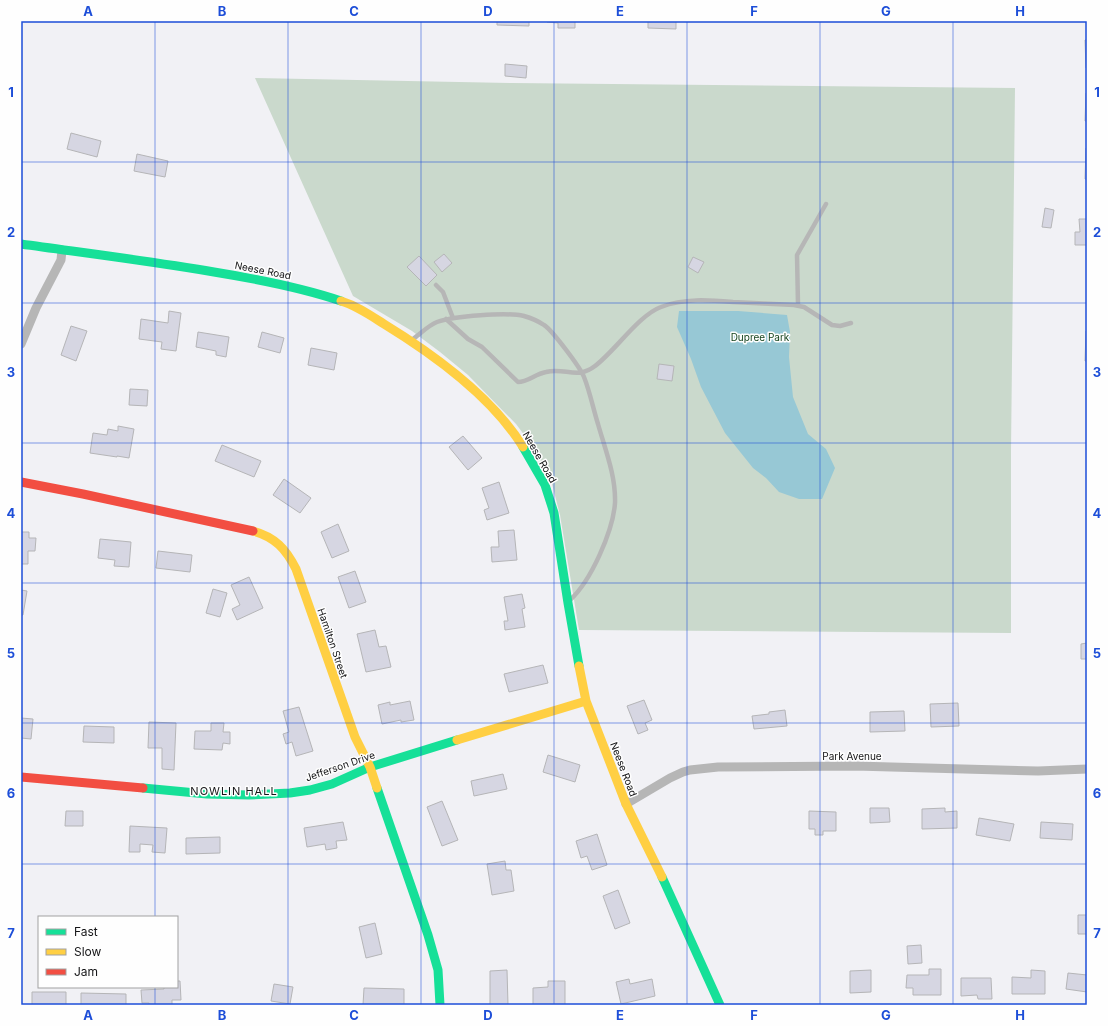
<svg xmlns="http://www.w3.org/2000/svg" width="1108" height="1026" viewBox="0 0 1108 1026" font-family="Inter,sans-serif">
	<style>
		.green { fill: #cad9cc }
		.water { fill: #97c8d5 }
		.building { fill: #d6d6e2; stroke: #b5b5b7 }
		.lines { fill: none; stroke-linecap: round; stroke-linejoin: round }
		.lane { stroke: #b6b6b6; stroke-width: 4.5 }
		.street { stroke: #b6b6b6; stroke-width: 9 }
		.fast { stroke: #16e098; stroke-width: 9 }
		.slow { stroke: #ffcf43; stroke-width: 9 }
		.jam { stroke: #f24e42; stroke-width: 9 }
		.grid { fill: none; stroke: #1d4ed8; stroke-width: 1; stroke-opacity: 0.55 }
		.labels { text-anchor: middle; stroke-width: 3; stroke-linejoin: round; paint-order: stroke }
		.street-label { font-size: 10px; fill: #151517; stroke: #fefefe }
		.park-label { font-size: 10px; fill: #0e3e16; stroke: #fefefe }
		.neighbourhood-label { font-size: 11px; letter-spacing: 1px; fill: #151517; stroke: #fefefe }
		.neatline { fill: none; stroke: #1d4ed8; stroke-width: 1.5 }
		.grid-label { font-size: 13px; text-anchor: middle; font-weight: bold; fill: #1d4ed8 }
	</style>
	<rect width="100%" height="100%" fill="#f1f1f5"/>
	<path class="green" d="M 255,78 L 512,83 L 1015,88 L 1011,452 L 1011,633 L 579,630 L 560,515 L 551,480 L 534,448 L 516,424 L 468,375 L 440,352 L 412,331 L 353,296 Z"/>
	<path class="water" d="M 679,311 L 738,311 L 787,315 L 790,332 L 789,357 L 793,397 L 808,434 L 826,449 L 835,468 L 822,499 L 799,499 L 779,492 L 766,478 L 753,468 L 725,433 L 701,387 L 691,359 L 677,327 Z"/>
	<path class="building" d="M 497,21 L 529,21 L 529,26 L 497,25 Z
		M 547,21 L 575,21 L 575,28 L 558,28 L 558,23 L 547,22 Z
		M 648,21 L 676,21 L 676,29 L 648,28 Z
		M 1085,40 L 1087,40 L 1087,68 L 1086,68 Z
		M 505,64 L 527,66 L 526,78 L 505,76 Z
		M 1086,93 L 1087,93 L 1087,121 L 1085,121 Z
		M 71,133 L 101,141 L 97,157 L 67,149 Z
		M 1086,148 L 1087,148 L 1087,179 L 1085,179 Z
		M 137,154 L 168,161 L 165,177 L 134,171 Z
		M 1045,208 L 1054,210 L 1051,228 L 1042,227 Z
		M 1079,219 L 1087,219 L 1087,245 L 1075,245 L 1075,232 L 1080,232 Z
		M 444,254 L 452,263 L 442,272 L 434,262 Z
		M 419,256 L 437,275 L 426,286 L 407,267 Z
		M 693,257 L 704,262 L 698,273 L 688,267 Z
		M 169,311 L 181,313 L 176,351 L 161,349 L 162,342 L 139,339 L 141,319 L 168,323 Z
		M 71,326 L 87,331 L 76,361 L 61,355 Z
		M 1086,331 L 1087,331 L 1087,361 L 1085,361 Z
		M 198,332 L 229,337 L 226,357 L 216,355 L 216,351 L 196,347 Z
		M 262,332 L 284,338 L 280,353 L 258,347 Z
		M 311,348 L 337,353 L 334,370 L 308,365 Z
		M 659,364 L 674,366 L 672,381 L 657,379 Z
		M 130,389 L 148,390 L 147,406 L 129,405 Z
		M 118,426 L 134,429 L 129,458 L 117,456 L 117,457 L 90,453 L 93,433 L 107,435 L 108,429 L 118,431 Z
		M 463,436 L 482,458 L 468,470 L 449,447 Z
		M 222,445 L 261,461 L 254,477 L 215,461 Z
		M 284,479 L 311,498 L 300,513 L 273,495 Z
		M 499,482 L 509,513 L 487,520 L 484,510 L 489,508 L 482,488 Z
		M 338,524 L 349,551 L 332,558 L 321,532 Z
		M 514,530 L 517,560 L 492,562 L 491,547 L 499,547 L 498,531 Z
		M 21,532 L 29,532 L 29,538 L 36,538 L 35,551 L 28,551 L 28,564 L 21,564 Z
		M 100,539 L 131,542 L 129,567 L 114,566 L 115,560 L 98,558 Z
		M 158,551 L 192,555 L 190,572 L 156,568 Z
		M 355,571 L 366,602 L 349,608 L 338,577 Z
		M 249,577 L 263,608 L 237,620 L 232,609 L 240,605 L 231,585 Z
		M 213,589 L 227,593 L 220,617 L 206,613 Z
		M 21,590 L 27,591 L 23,615 L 21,615 Z
		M 522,594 L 525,608 L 522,609 L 525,627 L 505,630 L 504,621 L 508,621 L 504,597 Z
		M 375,630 L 379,647 L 386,646 L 391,667 L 366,672 L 357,634 Z
		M 1087,643 L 1087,659 L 1081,659 L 1081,644 Z
		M 543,665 L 548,683 L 509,692 L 504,674 Z
		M 644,700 L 652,720 L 645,723 L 648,730 L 638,734 L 627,706 Z
		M 410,701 L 414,720 L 401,722 L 401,720 L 382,724 L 378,705 L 390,702 L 390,705 Z
		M 958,703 L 959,726 L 931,727 L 930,704 Z
		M 299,707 L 313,751 L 296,756 L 292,742 L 286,744 L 283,734 L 289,732 L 283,711 Z
		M 785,710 L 787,726 L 754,729 L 752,716 L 769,714 L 769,712 Z
		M 904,711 L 905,731 L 870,732 L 870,712 Z
		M 21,718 L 33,719 L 31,739 L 21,738 Z
		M 149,722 L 176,723 L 174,770 L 162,769 L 162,748 L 148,748 Z
		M 211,723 L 224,723 L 223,732 L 230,732 L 230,744 L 223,743 L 222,750 L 194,749 L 195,731 L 211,731 Z
		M 84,726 L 114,727 L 114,743 L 83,742 Z
		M 548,755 L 580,765 L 575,782 L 543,772 Z
		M 503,774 L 507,789 L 474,796 L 471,781 Z
		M 442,801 L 458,840 L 442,846 L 427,807 Z
		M 870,808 L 889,808 L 890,822 L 870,823 Z
		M 945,808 L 945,812 L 957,811 L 957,828 L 922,829 L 922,809 Z
		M 66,811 L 83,811 L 83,826 L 65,826 Z
		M 809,811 L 836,812 L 836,831 L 823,831 L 823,835 L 815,835 L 815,829 L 809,829 Z
		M 979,818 L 1014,824 L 1010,841 L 976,835 Z
		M 343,822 L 347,840 L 336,841 L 337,848 L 326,850 L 325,844 L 307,847 L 304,828 Z
		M 1041,822 L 1073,824 L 1072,840 L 1040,838 Z
		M 130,826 L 167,828 L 165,853 L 152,852 L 153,845 L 140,844 L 140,852 L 129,852 Z
		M 597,834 L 607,865 L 592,870 L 587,856 L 581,858 L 576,841 Z
		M 220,837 L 220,853 L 186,854 L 186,838 Z
		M 505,861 L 506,870 L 511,870 L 514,891 L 492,895 L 487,864 Z
		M 618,890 L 630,923 L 615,929 L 603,896 Z
		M 1078,915 L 1087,915 L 1087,934 L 1078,934 Z
		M 375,923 L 382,954 L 366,958 L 359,927 Z
		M 921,945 L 922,963 L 908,964 L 907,946 Z
		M 929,969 L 941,969 L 941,995 L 913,995 L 913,988 L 906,988 L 907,975 L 929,975 Z
		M 507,970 L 508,1005 L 490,1005 L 490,971 Z
		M 871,970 L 871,992 L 850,993 L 850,971 Z
		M 1031,970 L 1045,971 L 1045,994 L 1012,994 L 1012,977 L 1031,978 Z
		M 1068,973 L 1087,975 L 1087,992 L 1066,989 Z
		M 961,978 L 991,978 L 992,999 L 978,999 L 977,995 L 961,996 Z
		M 629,979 L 630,984 L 652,979 L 655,996 L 621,1004 L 616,982 Z
		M 177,981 L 180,981 L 181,1000 L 172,1000 L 172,1005 L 149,1005 L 149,1003 L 142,1003 L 141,990 L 164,989 L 164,987 L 177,987 Z
		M 548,981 L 565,981 L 565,1005 L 533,1005 L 533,988 L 548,987 Z
		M 274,984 L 293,987 L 290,1004 L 271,1001 Z
		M 364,988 L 404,989 L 404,1005 L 363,1005 Z
		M 32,992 L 66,992 L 66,1005 L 32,1005 Z
		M 81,993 L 126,994 L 126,1005 L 81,1005 Z"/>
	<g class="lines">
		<path class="lane" d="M 436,285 L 443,292 L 453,318
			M 798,305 L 797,255 L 826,204
			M 446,319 L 468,339 L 482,347 L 518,382 C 528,382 535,374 546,372 C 565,367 577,380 595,366 C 615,351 639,315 661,307 C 684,298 709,300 733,302 C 753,303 774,304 794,305 L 804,307 L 832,325 L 840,326 L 851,323
			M 413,339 C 420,334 429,325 437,322 C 454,316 507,312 524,316 C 531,318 538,321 544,325 C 552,330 580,367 584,377 C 590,392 593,408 598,424 C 605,449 616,476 615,503 C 613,531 591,581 570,600"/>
		<path class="street" d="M 21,344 L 36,308 L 61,260 L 62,250
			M 626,804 L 670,778 L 683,772 L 690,770 L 718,767 L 855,766 L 1038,771 L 1087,769"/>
		<path class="fast" d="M 21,244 C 85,253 150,261 214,272 C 257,279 300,287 341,301
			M 523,447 L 545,485 L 554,513 L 568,603 L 579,666
			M 143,788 L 207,794 L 249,795 L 290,793 L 310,790 L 332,784 L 370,767 L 457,740
			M 377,788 L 428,935 L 438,970 L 440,1005
			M 662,877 L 720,1005"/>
		<path class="slow" d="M 341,301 C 357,306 370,315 384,324 C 433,354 493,398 523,447
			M 253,531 C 275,537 286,549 296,569 L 355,737 L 370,767 L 377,788
			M 579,666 L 586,701 L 626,804 L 662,877
			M 457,740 L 586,701"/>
		<path class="jam" d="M 21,482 L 83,494 L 253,531
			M 21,777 L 143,788"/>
	</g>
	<path class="grid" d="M 155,21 L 155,917M 288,21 L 288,1005M 421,21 L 421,1005M 554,21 L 554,1005M 687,21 L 687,1005M 820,21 L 820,1005M 953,21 L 953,1005M 21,162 L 1087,162M 21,303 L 1087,303M 21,443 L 1087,443M 21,583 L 1087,583M 21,723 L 1087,723M 21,864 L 1087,864M 155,987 L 155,1005"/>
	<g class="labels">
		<g class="street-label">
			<text transform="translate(263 270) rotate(11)" y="4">Neese Road</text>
			<text transform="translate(540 457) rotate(60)" y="4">Neese Road</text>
			<text transform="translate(333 643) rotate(71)" y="4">Hamilton Street</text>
			<text x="852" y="760">Park Avenue</text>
			<text transform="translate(340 766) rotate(-19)" y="4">Jefferson Drive</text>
			<text transform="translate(624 769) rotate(69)" y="4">Neese Road</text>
		</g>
		<g class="park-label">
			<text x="760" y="341">Dupree Park</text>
		</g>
		<g class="neighbourhood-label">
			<text x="234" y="795">NOWLIN HALL</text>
		</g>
	</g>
	<rect width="1108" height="1026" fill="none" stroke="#fefefe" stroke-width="44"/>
	<rect x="38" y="916" width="140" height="72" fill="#fefefe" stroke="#a1a1a2"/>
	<rect x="46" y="929" width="20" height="6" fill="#16e098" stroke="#a1a1a2"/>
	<text x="74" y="936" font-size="12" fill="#151517">Fast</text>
	<rect x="46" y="949" width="20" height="6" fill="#ffcf43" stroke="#a1a1a2"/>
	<text x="74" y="956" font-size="12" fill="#151517">Slow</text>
	<rect x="46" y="969" width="20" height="6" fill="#f24e42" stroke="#a1a1a2"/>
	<text x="74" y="976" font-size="12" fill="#151517">Jam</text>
	<rect x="22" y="22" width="1064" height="982" class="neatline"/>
	<g class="grid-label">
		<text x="88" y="16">A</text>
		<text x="222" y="16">B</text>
		<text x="354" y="16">C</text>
		<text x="488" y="16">D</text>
		<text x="620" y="16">E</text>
		<text x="754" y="16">F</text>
		<text x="886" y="16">G</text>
		<text x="1020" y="16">H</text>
		<text x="11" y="97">1</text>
		<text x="1097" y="97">1</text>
		<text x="11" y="237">2</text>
		<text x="1097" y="237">2</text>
		<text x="11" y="377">3</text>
		<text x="1097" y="377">3</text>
		<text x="11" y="518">4</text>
		<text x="1097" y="518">4</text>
		<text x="11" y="658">5</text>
		<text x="1097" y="658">5</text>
		<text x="11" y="798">6</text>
		<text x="1097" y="798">6</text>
		<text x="11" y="938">7</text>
		<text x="1097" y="938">7</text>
		<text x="88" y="1020">A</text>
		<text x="222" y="1020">B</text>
		<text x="354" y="1020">C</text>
		<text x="488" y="1020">D</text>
		<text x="620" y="1020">E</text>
		<text x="754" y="1020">F</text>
		<text x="886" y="1020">G</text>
		<text x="1020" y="1020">H</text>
	</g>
</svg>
